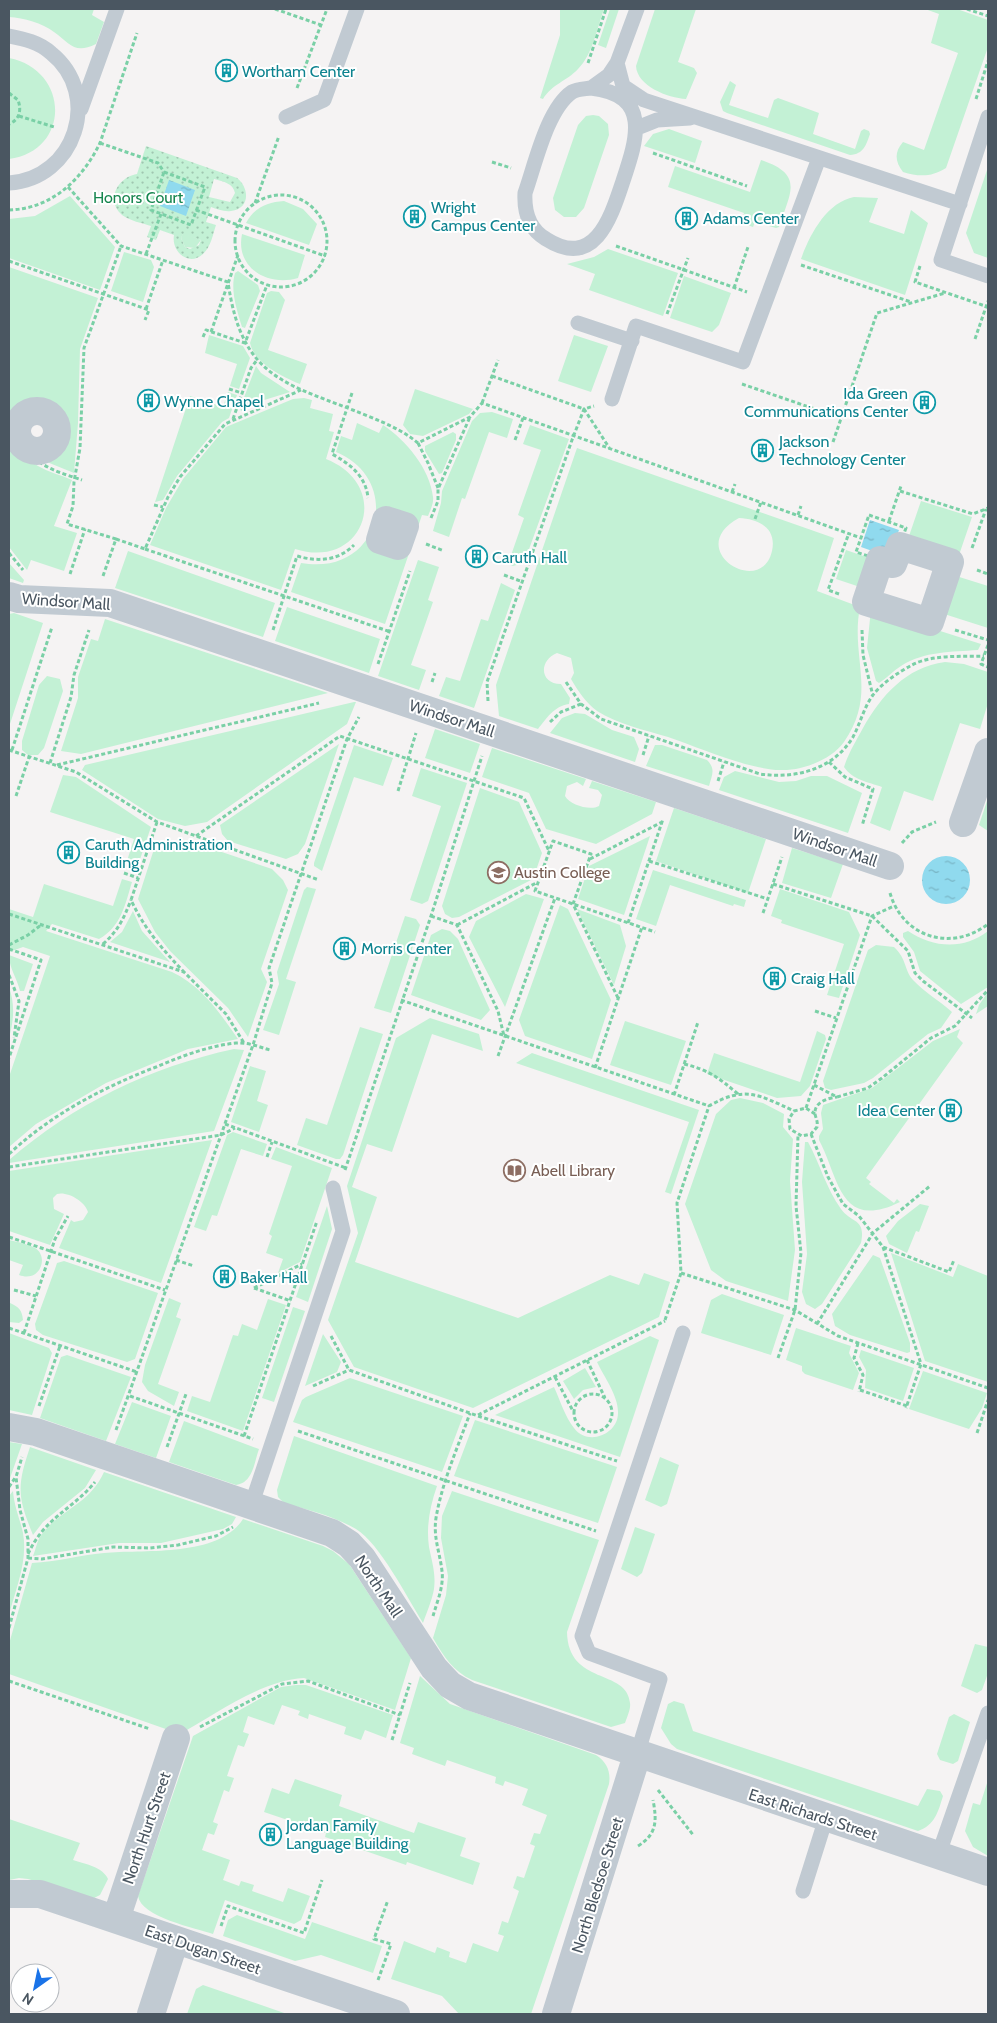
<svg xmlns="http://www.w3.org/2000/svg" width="997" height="2023" viewBox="0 0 997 2023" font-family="Cabin,sans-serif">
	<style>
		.grass { fill: #c3f1d5; fill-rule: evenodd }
		.park { fill: url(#park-dots); fill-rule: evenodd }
		.water { fill: url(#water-ripples) }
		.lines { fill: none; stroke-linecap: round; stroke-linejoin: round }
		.path { stroke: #7ad0a6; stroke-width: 3; stroke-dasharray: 4 2.5; stroke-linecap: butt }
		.lane { stroke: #c1cad2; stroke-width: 15 }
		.street { stroke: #c1cad2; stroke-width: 28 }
		.labels { text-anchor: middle; stroke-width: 4; stroke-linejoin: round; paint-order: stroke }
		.culture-label { font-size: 16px; fill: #0d838f; stroke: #fff; text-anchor: start }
		.park-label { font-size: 16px; fill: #17864f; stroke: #fff }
		.street-label { font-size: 16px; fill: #4a5661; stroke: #fff }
		.education-label { font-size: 16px; fill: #785e54; stroke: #fff; text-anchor: start }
	</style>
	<defs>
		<pattern id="park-dots" width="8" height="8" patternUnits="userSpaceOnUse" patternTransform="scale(1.25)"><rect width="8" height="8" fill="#c3f1d5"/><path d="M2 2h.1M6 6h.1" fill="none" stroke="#a0c6b0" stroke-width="1.8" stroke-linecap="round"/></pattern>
		<pattern id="water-ripples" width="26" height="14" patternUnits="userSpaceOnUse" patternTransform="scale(1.25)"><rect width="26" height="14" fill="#90daee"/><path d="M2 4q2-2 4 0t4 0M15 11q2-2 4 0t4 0" fill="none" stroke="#78b4c4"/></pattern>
	</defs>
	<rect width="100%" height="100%" fill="#f5f3f3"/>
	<path class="grass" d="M 9,9 L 94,9 L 92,15 L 104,22 L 96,44 C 74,55 70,43 54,32 C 42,23 24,18 9,17 Z
		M 560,9 L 604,9 C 597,28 593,54 578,69 C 567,81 552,84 543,99 L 540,98 L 560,35 Z
		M 610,9 L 619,9 L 606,48 L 598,45 Z
		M 655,9 L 696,9 L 678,62 L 694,68 L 697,73 L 686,99 C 668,98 637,86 636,66 Z
		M 925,9 L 957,9 L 988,20 L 988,47 L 946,168 C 932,177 919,177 903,172 C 895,162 894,152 903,142 L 924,150 L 958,53 L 931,43 L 939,14 Z
		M 9,58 C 70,70 71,151 9,159 Z
		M 730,81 L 736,85 L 729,105 L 768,118 L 774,100 L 778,98 L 819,113 L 813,134 L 855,149 L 861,131 L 864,129 L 869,131 L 870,134 C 866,145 864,154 850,155 L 727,113 L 723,111 L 720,102 Z
		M 593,115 L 599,116 L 608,124 L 609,135 L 584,208 L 576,217 L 564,217 L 555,210 L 553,198 L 578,125 L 586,116 Z
		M 669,129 L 702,141 L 695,163 L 644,146 L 653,134 Z
		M 761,160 C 805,175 790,192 779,227 L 776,228 L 755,222 L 753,227 L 741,223 L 744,213 L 668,187 L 675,166 L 750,192 Z
		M 988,167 L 988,258 L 974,253 L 966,233 Z
		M 70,196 L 115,247 L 100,290 L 9,258 L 9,219 L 35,216 Z
		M 854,197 L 878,198 L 869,222 L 904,234 L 911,210 L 928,223 L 905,295 L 801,259 C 810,234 827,202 854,197 Z
		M 284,201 L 303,209 L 317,224 L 309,245 L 246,223 C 254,208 267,202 284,201 Z
		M 183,233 L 201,240 L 195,248 L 185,247 L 181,238 Z
		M 242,234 L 305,255 L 298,278 C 268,287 235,268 242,234 Z
		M 608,249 L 678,273 L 663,316 L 589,290 L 595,274 L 567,264 L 594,257 Z
		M 124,252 L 151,260 L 154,267 L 143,302 L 111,291 Z
		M 9,267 L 98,298 L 80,349 L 78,423 L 74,473 L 42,460 L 30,450 L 42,451 L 54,443 L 57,429 C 53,414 42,409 27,413 C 8,428 19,455 38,466 C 48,472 61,475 72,480 L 54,526 L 77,533 L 64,571 L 31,560 L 27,570 L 9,547 Z
		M 238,271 L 258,285 L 260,291 L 245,328 L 242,327 C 237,310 230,291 235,273 Z
		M 684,276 L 731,293 L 719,325 L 712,332 L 670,318 Z
		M 271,291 L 279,292 L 285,300 L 268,350 L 307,364 L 300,384 C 283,377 254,363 250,343 L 267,293 Z
		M 209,335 L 243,346 L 250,358 L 239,389 L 230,386 L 237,364 L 205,353 Z
		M 574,335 L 608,346 L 591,392 L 558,381 Z
		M 256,366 L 261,373 L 290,392 L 258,402 L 241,411 L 240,408 Z
		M 415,389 L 473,409 L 469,414 L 423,436 L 410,434 L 403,425 Z
		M 228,392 L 237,395 L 229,418 L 222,422 L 177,476 L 163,500 L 155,502 L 190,396 L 223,407 Z
		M 304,398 L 312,400 L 310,408 L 333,414 L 329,431 L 334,432 L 326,459 C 394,486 364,571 295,549 L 281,590 L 150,545 L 166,508 L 183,479 L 226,427 L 293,399 Z
		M 492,412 L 513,419 L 507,438 L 489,432 L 465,499 L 462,498 L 449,537 L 433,531 L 441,503 L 442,491 L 472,421 L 480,413 Z
		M 357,423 L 379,433 L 383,425 C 406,440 430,469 433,497 C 434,503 430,511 428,516 L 422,515 L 385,624 L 291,592 L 301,563 C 381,577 404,480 336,452 L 341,436 L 352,440 Z
		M 530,425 L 569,439 L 524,563 L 513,566 L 508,564 L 524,518 L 518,515 L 541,450 L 523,444 Z
		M 453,432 L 456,434 L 456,440 L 442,473 L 439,474 L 425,451 L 425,446 Z
		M 577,448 L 834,538 L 817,591 L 860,607 C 850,658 878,693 844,742 C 831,760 802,771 780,770 C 747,769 700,748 668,737 C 645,730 617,724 597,711 C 586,703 578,691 571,679 L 574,673 L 571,658 L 557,653 C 538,661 540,684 561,684 L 570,698 L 569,704 C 554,706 546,719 538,729 L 499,716 L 496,685 ZM 739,518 C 759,519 777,528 772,551 C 761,599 682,549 739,518 Z
		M 921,501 L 972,517 L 959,555 L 908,539 Z
		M 846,550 L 872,559 L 863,588 L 836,579 Z
		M 128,551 L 275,603 L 263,637 L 115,588 Z
		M 418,560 L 439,567 L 428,600 L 433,602 L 411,665 L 426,670 L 419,690 L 378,676 Z
		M 9,563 L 24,580 L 23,583 L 9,578 Z
		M 953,575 L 988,586 L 988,628 L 941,613 Z
		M 501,583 L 515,590 L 474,708 L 439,696 L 446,677 L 460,681 L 481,619 L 488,621 Z
		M 287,607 L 380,639 L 369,673 L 275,641 Z
		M 871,609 L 981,644 L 978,650 C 951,652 925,651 901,666 C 893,671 887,678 879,683 L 876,681 L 867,648 Z
		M 14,613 L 43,623 L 9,727 L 9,614 Z
		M 105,619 L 328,693 L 81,754 L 61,751 L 78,698 L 78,677 L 91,639 L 98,641 Z
		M 945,662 L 964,664 L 988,672 L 988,703 L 980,729 L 960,723 L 933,801 L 904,791 L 890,831 L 870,823 L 882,787 C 868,782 853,780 844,767 C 849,752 856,741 863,728 C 881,696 906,667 945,662 Z
		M 47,676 L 60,679 L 63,691 L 44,748 L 38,755 L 28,755 L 22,750 L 22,741 L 39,685 Z
		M 354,702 L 356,702 L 347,724 L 207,822 L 185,826 L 158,819 L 82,770 L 85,765 Z
		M 575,713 L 585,714 L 612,730 L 634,737 L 639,749 L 635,762 L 550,733 L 562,718 Z
		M 435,729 L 480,744 L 470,773 L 425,758 Z
		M 339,744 L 305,844 L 298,854 L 286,859 L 228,841 L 222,834 L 220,825 Z
		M 354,745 L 393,758 L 383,786 L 354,777 L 322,871 L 314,866 L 314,863 Z
		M 655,745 L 662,745 L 707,760 C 716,769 712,775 709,786 L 646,766 Z
		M 492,748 L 586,779 L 583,786 L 577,782 L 567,786 L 565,796 C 570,805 590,811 599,806 L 602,795 L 598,790 L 589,788 L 592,781 L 656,802 L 652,814 L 596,844 L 546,829 L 529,793 L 482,777 Z
		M 421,768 L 467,783 L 428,901 L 422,904 L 410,900 L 441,806 L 412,796 Z
		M 735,771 L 779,782 L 796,781 L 811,776 L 827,776 L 862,793 L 848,833 L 719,790 L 724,777 Z
		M 63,775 L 76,777 L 151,827 L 136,871 L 125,867 L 134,839 L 50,812 Z
		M 480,788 L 519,802 L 542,853 L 533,879 L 459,917 L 452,918 L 445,914 L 442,906 Z
		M 988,798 L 988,831 L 979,825 Z
		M 674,808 L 766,839 L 748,893 L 656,861 Z
		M 650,836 L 624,915 L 578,899 L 589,866 Z
		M 164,841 L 184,841 L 204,846 L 272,869 L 283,880 L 288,890 L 261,969 L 267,982 L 248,1037 L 228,1008 L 170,951 L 155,932 L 138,899 L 154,849 Z
		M 792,848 L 843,864 L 831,898 L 782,883 Z
		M 653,870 L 746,900 L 744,907 L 734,904 L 733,906 L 670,885 L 656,926 L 636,919 Z
		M 122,879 L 132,882 C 125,905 121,927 99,939 L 52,924 L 46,931 L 172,972 C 203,987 219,1012 238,1039 L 188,1049 L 106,1083 L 36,1124 L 9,1147 L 9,1077 L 50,956 L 23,947 L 9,952 L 9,909 L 33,917 L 44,884 L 113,906 Z
		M 307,887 L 316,889 L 286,979 L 296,982 L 279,1035 L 263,1030 L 279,984 L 277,972 L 304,890 Z
		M 780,889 L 849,912 L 860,935 L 839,998 L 827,995 L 844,944 L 781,923 L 782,920 L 771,916 Z
		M 526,894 L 544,899 L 505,1007 L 469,937 L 476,921 Z
		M 560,905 L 568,909 L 611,1000 L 592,1059 L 525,1036 L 519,1020 Z
		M 577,909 L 620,925 L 626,946 L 614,985 Z
		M 133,911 L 142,931 L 170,962 L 110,942 L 122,932 Z
		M 405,916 L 416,919 L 420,925 L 391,1013 L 374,1008 Z
		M 442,929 L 450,931 L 458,939 L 490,1010 L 481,1020 L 411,995 L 431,935 Z
		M 908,931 C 933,948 964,950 988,931 L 988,987 L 961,1004 L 920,971 L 914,952 L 903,937 L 903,933 Z
		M 876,945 L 894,947 C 907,959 904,970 913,980 C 924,992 940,1001 952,1012 L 941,1028 L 928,1034 L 873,1078 L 864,1083 L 831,1090 L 825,1088 L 823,1081 L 863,964 L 868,950 Z
		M 9,955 L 33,964 L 24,991 L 20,991 C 17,978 9,968 9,955 Z
		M 9,987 C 15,1004 14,1020 9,1038 Z
		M 988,992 L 988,1006 L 976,1014 L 979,1005 Z
		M 430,1018 L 479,1034 L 483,1051 L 432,1034 L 392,1152 L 367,1144 L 352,1187 L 377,1197 L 355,1262 L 518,1318 L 610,1275 L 639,1285 L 644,1273 L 670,1282 L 659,1317 L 473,1408 L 354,1367 L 328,1320 L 358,1233 L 347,1186 L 396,1038 Z
		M 625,1021 L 686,1041 L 671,1085 L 610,1065 Z
		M 360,1027 L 383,1034 L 343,1155 L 340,1159 L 336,1159 L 297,1145 L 306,1118 L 327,1125 Z
		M 960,1029 L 957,1037 L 963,1043 L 866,1178 L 871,1182 L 869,1184 L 894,1203 L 897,1199 L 900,1202 C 839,1232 839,1177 819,1140 L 819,1136 L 823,1129 L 821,1113 L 823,1105 L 872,1088 L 933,1041 Z
		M 817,1031 L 825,1035 L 826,1039 L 810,1086 L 801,1096 L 777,1098 L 707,1074 L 714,1053 L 800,1082 Z
		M 234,1049 L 244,1050 L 214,1131 L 9,1163 L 9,1160 C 74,1104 150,1067 234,1049 Z
		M 532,1053 L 699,1110 L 671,1194 L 665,1192 L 689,1122 L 516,1063 Z
		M 250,1066 L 266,1071 L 257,1101 L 268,1105 L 259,1132 L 231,1122 Z
		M 740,1098 L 763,1103 L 784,1114 L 783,1127 L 793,1139 L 790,1181 L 795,1250 L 788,1301 L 726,1281 L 711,1270 L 685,1204 L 716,1114 L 731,1100 Z
		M 233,1132 L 267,1144 L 263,1156 L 241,1149 L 217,1216 L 212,1215 L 206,1231 L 194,1227 L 227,1135 Z
		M 212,1140 L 161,1283 L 59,1248 L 71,1220 L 74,1222 L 83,1220 L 88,1212 C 85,1201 67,1191 57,1194 L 53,1198 L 54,1209 L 64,1214 L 50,1245 L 9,1231 L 9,1171 Z
		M 805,1142 L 808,1142 C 820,1164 826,1188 841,1209 C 852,1224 866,1218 861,1243 L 822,1304 L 815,1309 L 806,1304 L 802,1292 L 807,1254 L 802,1182 Z
		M 276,1147 L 332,1168 L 300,1262 L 278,1273 L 283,1259 L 266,1253 L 272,1236 L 269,1234 L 292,1166 L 271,1159 Z
		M 920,1204 L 929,1206 L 919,1232 L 916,1231 L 907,1253 L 889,1244 L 886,1236 L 898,1221 Z
		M 327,1206 L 332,1229 L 308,1302 L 296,1297 Z
		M 9,1240 C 17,1242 28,1244 35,1248 C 49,1256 41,1283 19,1275 L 23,1265 L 9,1260 Z
		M 891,1253 L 953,1277 L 958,1264 L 988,1276 L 988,1382 L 925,1361 Z
		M 873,1255 L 880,1258 L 910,1343 L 910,1352 L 907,1353 L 850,1335 L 835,1326 L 832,1314 Z
		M 64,1261 L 158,1293 L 135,1359 L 127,1362 L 43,1335 L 36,1330 L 35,1324 L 55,1269 L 57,1263 Z
		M 722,1294 L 784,1315 L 771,1355 L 701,1333 L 711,1300 Z
		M 169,1298 L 181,1303 L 176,1317 L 181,1319 L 158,1384 L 179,1392 L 174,1406 L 148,1391 L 142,1382 L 145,1365 Z
		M 268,1299 L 286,1305 L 243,1431 L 187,1411 L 192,1396 L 210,1402 L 233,1335 L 238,1336 L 242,1324 L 257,1330 Z
		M 10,1303 C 19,1307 22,1310 23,1320 L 19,1323 L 9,1322 Z
		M 293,1307 L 305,1311 L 274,1402 L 262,1398 Z
		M 796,1328 L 851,1346 L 849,1353 L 859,1373 L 853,1390 L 805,1374 L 802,1371 L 802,1366 L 786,1360 Z
		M 9,1333 L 49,1348 L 52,1353 L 32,1415 L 9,1410 Z
		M 323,1334 L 341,1362 L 337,1372 L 305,1386 Z
		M 650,1336 L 659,1340 L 620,1457 L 495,1415 L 554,1387 C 560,1400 565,1417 574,1428 C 588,1447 619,1434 618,1412 C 618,1395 604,1377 597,1362 Z
		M 861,1350 L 914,1368 L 903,1401 L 865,1388 L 866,1370 L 859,1357 Z
		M 67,1355 L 131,1377 L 106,1441 L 40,1418 L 61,1357 Z
		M 585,1368 L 596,1387 L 583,1390 L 574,1399 L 563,1381 Z
		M 923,1371 L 987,1393 L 982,1408 L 969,1429 L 909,1409 Z
		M 350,1378 L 463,1416 L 442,1472 L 293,1422 L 302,1400 L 306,1397 Z
		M 132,1402 L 171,1416 L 156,1458 L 115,1444 Z
		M 475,1420 L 617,1467 L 598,1523 L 454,1476 Z
		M 184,1421 L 259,1449 C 254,1463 253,1483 236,1485 L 169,1462 Z
		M 294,1436 L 437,1486 C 430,1506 426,1526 429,1547 C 432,1562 436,1574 434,1589 C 432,1600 427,1612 423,1623 C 407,1597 380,1544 356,1529 C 334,1516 308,1510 284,1503 L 278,1497 L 277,1490 Z
		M 9,1442 L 22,1444 L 9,1481 Z
		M 30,1447 L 96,1470 L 85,1488 L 43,1522 L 33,1535 C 17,1496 17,1486 30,1447 Z
		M 660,1457 L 679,1465 L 667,1504 L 661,1507 L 645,1500 Z
		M 104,1472 L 236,1517 L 232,1524 L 223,1529 L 161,1543 L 119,1543 L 33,1556 C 36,1549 37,1540 42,1534 C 62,1508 89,1505 104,1472 Z
		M 13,1491 C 14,1506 20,1519 23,1533 C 28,1561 16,1588 9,1615 L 9,1496 Z
		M 452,1491 L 599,1540 L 567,1632 C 568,1686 627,1668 630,1703 C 631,1709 627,1717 625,1723 L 611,1727 L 472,1680 C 453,1671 444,1657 433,1638 L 446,1595 L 448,1576 L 441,1538 L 442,1516 Z
		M 243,1519 L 323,1546 L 333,1551 L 349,1564 L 411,1658 L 395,1710 L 304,1678 C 262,1680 216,1714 180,1734 L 9,1674 L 9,1644 L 32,1563 C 56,1562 80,1555 104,1553 C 144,1549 218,1558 243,1519 Z
		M 635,1527 L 655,1534 L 642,1573 L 637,1577 L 621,1569 Z
		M 975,1644 L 988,1647 L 988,1673 L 982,1690 L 977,1693 L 961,1686 Z
		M 420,1676 L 450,1704 L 596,1755 C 607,1762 611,1772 609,1784 L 531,2014 L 459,2014 L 442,1996 L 391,1979 L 404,1941 L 435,1953 L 437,1947 L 450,1952 L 449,1957 L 466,1963 L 473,1943 L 498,1952 L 504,1936 L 498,1934 L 502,1921 L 508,1923 L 519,1891 L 513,1888 L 517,1876 L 524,1878 L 535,1846 L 530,1844 L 534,1833 L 540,1834 L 547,1815 L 522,1805 L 528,1789 L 505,1781 L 503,1786 L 495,1783 L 496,1777 L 447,1760 L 445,1766 L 412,1754 L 414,1748 L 400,1743 Z
		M 296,1685 L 306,1685 L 393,1715 L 386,1738 L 365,1730 L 361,1740 L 344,1734 L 346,1727 L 309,1714 L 308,1719 L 298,1715 L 300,1711 L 282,1705 L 274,1725 L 248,1716 L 243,1732 L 249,1734 L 244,1747 L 238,1745 L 227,1776 L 234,1778 L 229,1792 L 224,1790 L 213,1822 L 218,1824 L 214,1835 L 208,1833 L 202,1850 L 230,1860 L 223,1880 L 239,1886 L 241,1881 L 254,1885 L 252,1891 L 283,1902 L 288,1888 L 310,1896 L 301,1920 L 294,1924 L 225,1900 L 213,1934 C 195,1928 141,1917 138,1896 L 193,1736 L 281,1687 Z
		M 674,1701 L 684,1704 L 693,1731 L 918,1806 L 927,1789 L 940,1791 L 943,1796 C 938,1812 935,1825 918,1831 L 677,1749 L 671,1744 L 661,1728 L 668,1704 Z
		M 954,1714 L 970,1722 L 958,1761 L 953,1764 L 940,1760 L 937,1754 L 949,1717 Z
		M 295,1779 L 342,1795 L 339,1806 L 414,1833 L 418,1822 L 466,1838 L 460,1856 L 480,1863 L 473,1885 L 407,1862 L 406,1865 L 325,1837 L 326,1833 L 264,1812 L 272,1788 L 289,1794 Z
		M 988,1780 L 988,1856 L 973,1847 L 965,1831 L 973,1803 L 980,1805 Z
		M 9,1819 L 80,1843 L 73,1860 C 85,1864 103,1867 108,1879 L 100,1895 L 94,1898 L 28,1879 L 19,1878 L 9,1880 Z
		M 237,1915 L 305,1939 L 312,1922 L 382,1946 L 373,1973 L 321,1955 L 295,1961 L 223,1936 L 228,1920 Z
		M 203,1985 L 287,2014 L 187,2014 L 196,1989 Z"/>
	<path class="park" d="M 146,146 L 237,178 C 249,187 251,209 231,211 C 224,212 217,209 211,207 L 206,222 L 216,225 C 213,234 211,247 203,254 C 189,267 171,252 174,235 L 160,230 L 156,240 L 147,237 L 151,226 C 142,223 130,221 122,215 C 105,200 118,177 137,174 ZM 214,179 C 224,182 233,183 235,193 L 230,202 L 209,197 ZM 183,234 L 201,240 L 199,245 L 190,249 L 185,247 L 181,238 Z"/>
	<path class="water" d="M 169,180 L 195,190 L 186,216 L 160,206 Z
		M 870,520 L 899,530 L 889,557 L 861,547 Z
		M922 880a24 24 0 1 1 48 0a24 24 0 1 1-48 0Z"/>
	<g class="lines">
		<path class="path" d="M 275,9 L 321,25
			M 967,9 L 988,16
			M 588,63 L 606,9
			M 297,88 L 327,9
			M 9,93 L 18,100 C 22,111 19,120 9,124
			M 976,99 L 988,61
			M 19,116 L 54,127
			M 100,143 L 158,163 L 164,172
			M 653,153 L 747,186
			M 492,162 L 511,168
			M 164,172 L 205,187 L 191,225 L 151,210 Z
			M 68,187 L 121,246 L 228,282 C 242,381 287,383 368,416 C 387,424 402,430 418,443 L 470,417 L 482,403 L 861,538
			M235 241a46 46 0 1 1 92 0a46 46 0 1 1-92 0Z
			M 255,203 L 279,136
			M 9,210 C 51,209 82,180 100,143 L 137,33
			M 196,210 L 325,256
			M 616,246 L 747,292
			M 146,254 L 161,214
			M 9,261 L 149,310 L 145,320
			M 801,265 L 911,302
			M 920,266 L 915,282 L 988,307
			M 734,288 L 748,247 L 747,247
			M 146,309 L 163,260
			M 667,314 L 688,258
			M 211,332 L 238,255
			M 203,337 L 206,330 L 245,343 L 267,285
			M 975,339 L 988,301
			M 492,376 L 584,409 L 610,449
			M 742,384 L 841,418
			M 229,389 L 242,393
			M 352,393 L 332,454 C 350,464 366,476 368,498
			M 482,403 L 498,360
			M20 431a17 17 0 1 1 34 0a17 17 0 1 1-34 0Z
			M 233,419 L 251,368 L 257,360
			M 515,440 L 523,418
			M 23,442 C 31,465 61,473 82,480
			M 833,442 L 877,313 L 945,293
			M 418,443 L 428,463 L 438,488
			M 900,491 L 973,514 L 988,508
			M 732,492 L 735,484
			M 154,505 L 163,507
			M 798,515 L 801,506
			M 869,515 L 906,528 L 893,564 L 856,552 Z
			M 431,518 L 438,501 L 438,489 L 470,417
			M 755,519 L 761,502
			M 889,521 L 901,486
			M 116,539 L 145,549 L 168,497 L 180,477 L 225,424 L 301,390
			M 426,544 L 444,551
			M 972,548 L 986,509
			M 145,549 L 388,631
			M 9,553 L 23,570
			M 977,570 L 988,574
			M 70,574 L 85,529
			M 504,575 L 523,582
			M 103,576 L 116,539 L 67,524 L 73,506 L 74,482 L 80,448 L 84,348 L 121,246
			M 839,594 L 828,590 L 849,533
			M 273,630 L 297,556 C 318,562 338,561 354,545
			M 862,630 L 863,655 L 873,696
			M 955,630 L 988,640
			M 988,645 L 981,664 L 988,667
			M 378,664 L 410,571
			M 432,682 L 435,673
			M 566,682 L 581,704 L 601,719 L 760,774 C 795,779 833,770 853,737 C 860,724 864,707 873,695 C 882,683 899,672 912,665 C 933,654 961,657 984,656
			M 488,701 L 487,682 L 572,440 L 584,409 L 594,406
			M 550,722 L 561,712 L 581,704
			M 9,750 L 76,772 L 157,822 L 319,880
			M 12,750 L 52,627
			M 643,755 L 649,736
			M 829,762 L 845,777 L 873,789 L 862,826
			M 50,763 L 71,697 L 74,675 L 89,630
			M 57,765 L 319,703
			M 718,781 L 724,762
			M 398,791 L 416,733
			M 16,796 L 29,757
			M 157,822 L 131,900 C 144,928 162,949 184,972
			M 196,836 L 340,736 L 524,798 L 549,851
			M 902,843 L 912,832 L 936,822
			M 590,859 L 662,822
			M 649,861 L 768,899
			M 124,873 L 138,878
			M 773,884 L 872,916 L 908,951 L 915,973 L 923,981 L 972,1018
			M 890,893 C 903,938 952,952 988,924
			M 763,913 L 782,857
			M 9,914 L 184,972 L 226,1014 L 244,1043
			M 431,916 L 457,925 L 498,1011 L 504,1036
			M 628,923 L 663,819
			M 457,925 L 538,882
			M 103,944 C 118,931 124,918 131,900
			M 9,945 L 28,935 L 41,925
			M 9,949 L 41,960 L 9,1058
			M 9,975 L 19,1001 L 14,1038
			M 618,998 L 573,904 L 591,854 L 553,841 L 535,891 L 655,932
			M 401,1000 L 709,1106
			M 815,1011 L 836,1018
			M 498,1056 L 555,898
			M 684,1064 C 709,1070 719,1078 738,1094
			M 595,1068 L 642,927
			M 814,1085 L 837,1097 L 868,1088 L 882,1078 L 931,1038 L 955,1026 L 988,990
			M 674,1095 L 698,1022
			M 806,1108 L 872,916 L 894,906
			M 815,1114 L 806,1108 L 794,1111 L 789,1119 L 790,1129 L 802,1136 L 811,1134 L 817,1127 C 818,1121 816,1119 815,1114 C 814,1102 828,1098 837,1097
			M 225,1124 L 346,1168
			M 811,1134 L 828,1177 L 843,1204 L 859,1216 L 883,1247 L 949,1272 L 954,1260
			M 9,1154 C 52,1114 102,1088 156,1067 C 182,1056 208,1046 236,1043 C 248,1042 259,1047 270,1050
			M 267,1157 L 272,1142
			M 9,1167 L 221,1135 L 235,1128
			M 345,1170 L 431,916 L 482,756
			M 9,1237 L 165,1290
			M 883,1247 L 921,1364 L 906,1408
			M 176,1260 L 194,1266
			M 681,1273 L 795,1310 L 838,1336 L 988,1388
			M 254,1288 L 291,1301
			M 254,1288 L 302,1264
			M 14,1290 L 36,1296
			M 665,1320 L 681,1273 L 677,1203 L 709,1106 C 745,1085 759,1095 794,1111
			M 817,1324 L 873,1233 L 930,1186
			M 9,1328 L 137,1372
			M 24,1333 L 55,1239 L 68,1216
			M 331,1336 L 349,1370 L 478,1416 L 617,1461
			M 858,1343 L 854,1358 L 863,1375 L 859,1392
			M 778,1358 L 795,1310 L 801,1253 L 796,1206 L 798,1135
			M 587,1360 L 605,1398
			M 555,1377 L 573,1411
			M 313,1386 L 349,1370
			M 860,1390 L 907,1406
			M574 1413a19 19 0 1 1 38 0a19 19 0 1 1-38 0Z
			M 130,1396 L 253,1439
			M 39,1406 L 60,1346
			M 478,1415 L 665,1321
			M 116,1430 L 253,1045 L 272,983 L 269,968 L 347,739 L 359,717
			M 298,1431 L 596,1531
			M 977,1433 L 988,1400
			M 244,1436 L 317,1221
			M 167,1447 L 186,1394
			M 9,1487 L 15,1478
			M 28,1554 C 45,1517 72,1510 95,1482
			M 28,1558 L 42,1559 L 113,1547 L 150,1548 L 178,1545 L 216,1536 L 233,1527
			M 433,1616 C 437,1602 444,1586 442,1571 C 440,1553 433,1537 436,1518 C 442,1482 458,1447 470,1413
			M 9,1628 L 28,1558 L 28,1539 L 20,1510 L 16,1477 L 22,1457
			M 9,1681 L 150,1729
			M 200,1727 L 282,1684 L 308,1681 L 400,1715
			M 392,1740 L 410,1683
			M 658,1790 L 694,1836
			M 638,1846 C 657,1834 657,1821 653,1800
			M 221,1926 L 228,1906 L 304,1933 L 322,1880
			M 378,1980 L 391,1944 L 374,1939 L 388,1900"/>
		<path class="lane" d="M 637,9 L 617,63 L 623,86 L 644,100 L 960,204
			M 9,36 C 24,39 39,42 51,53 C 103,95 75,179 9,183
			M 591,88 C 652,95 637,139 623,181 C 611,217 595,270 546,239 C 529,229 524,212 525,193 C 535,165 547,109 572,92 C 577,89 585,89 591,88 Z
			M 591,88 L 609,75 L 617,63
			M 81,109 L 117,9
			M 286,117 L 324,100 L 357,9
			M 988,117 L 941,260 L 988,276
			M 637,128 L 657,120 L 690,118
			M 578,323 L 632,341
			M 612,399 L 636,326 L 743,362 L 819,158
			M 251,1506 L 343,1231 L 333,1188
			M 637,1755 L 660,1679 L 589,1653 L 582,1636 L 683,1333
			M 938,1856 L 988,1713
			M 803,1891 L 826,1818"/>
		<path class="street" d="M17 431a20 20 0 1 1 40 0a20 20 0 1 1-40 0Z
			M 386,520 L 405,526 L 398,546 L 380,540 Z
			M 900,546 L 950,562 L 930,622 L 866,602 L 880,560 L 893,564 Z
			M 9,596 L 19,599 L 110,603 L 890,866
			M 963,823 L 988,752
			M 9,1427 L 36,1432 L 332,1533 L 349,1544 L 362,1558 L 434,1668 L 450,1685 L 469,1696 L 988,1872
			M 9,1894 L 40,1894 L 396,2014
			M 116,1919 L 176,1738
			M 151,2014 L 175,1940
			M 556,2014 L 637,1755"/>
	</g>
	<defs>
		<symbol id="building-ring" viewBox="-11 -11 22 22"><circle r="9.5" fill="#fff" stroke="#0f9aa8" stroke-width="1.5"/><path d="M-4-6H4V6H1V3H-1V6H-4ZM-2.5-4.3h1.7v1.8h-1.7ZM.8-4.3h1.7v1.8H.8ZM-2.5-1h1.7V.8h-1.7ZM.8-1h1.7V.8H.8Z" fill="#0f9aa8"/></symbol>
		<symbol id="university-ring" viewBox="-11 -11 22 22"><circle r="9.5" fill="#fff" stroke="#8d6e63" stroke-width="1.5"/><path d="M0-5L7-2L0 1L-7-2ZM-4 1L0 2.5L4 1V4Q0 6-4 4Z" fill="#8d6e63"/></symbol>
		<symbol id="library-ring" viewBox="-11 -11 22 22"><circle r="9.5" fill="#fff" stroke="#8d6e63" stroke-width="1.5"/><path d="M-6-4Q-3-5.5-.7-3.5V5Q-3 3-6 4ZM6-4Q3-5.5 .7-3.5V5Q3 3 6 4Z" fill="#8d6e63"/></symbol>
	</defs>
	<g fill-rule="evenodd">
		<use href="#building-ring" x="214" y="58" width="25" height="25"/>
		<use href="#building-ring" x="402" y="204" width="25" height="25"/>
		<use href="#building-ring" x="674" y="206" width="25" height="25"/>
		<use href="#building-ring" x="136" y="388" width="25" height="25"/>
		<use href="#building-ring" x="912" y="390" width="25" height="25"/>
		<use href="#building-ring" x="750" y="438" width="25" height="25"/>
		<use href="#building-ring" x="464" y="544" width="25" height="25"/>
		<use href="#building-ring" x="56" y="840" width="25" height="25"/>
		<use href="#university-ring" x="486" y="860" width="25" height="25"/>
		<use href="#building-ring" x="332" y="936" width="25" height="25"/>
		<use href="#building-ring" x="762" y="966" width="25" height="25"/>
		<use href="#building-ring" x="938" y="1098" width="25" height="25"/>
		<use href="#library-ring" x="502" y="1158" width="25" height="25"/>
		<use href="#building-ring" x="212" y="1264" width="25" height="25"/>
		<use href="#building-ring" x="258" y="1822" width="25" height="25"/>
	</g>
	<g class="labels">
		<g class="culture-label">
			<text x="242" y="77">Wortham Center</text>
			<text x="431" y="213">Wright<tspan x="431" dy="18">Campus Center</tspan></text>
			<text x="703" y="224">Adams Center</text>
			<text x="908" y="399" text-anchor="end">Ida Green<tspan x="908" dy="18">Communications Center</tspan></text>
			<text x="164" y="407">Wynne Chapel</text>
			<text x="779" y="447">Jackson<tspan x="779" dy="18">Technology Center</tspan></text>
			<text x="492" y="563">Caruth Hall</text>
			<text x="85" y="850">Caruth Administration<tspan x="85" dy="18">Building</tspan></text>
			<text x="361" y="954">Morris Center</text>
			<text x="791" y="984">Craig Hall</text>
			<text x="935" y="1116" text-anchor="end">Idea Center</text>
			<text x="240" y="1283">Baker Hall</text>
			<text x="286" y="1831">Jordan Family<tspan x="286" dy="18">Language Building</tspan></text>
		</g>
		<g class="park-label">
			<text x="138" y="203">Honors Court</text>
		</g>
		<g class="street-label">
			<text transform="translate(66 601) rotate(4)" y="6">Windsor Mall</text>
			<text transform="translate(452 718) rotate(18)" y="6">Windsor Mall</text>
			<text transform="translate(835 847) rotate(19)" y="6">Windsor Mall</text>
			<text transform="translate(379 1586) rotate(56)" y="6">North Mall</text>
			<text transform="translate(813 1814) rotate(18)" y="6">East Richards Street</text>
			<text transform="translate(146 1828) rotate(-71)" y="6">North Hurt Street</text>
			<text transform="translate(597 1885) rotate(-73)" y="6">North Bledsoe Street</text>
			<text transform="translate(203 1949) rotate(19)" y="6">East Dugan Street</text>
		</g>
		<g class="education-label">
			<text x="514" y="878">Austin College</text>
			<text x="531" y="1176">Abell Library</text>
		</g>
	</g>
	<rect width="997" height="2023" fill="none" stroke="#4a5661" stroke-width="20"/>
	<g transform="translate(35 1988) rotate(213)"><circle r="24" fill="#ffffff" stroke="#b7bbc0"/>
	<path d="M0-4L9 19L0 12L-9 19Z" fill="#1a73e8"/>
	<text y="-8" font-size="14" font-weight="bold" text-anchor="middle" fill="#4a5661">N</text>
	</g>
</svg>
